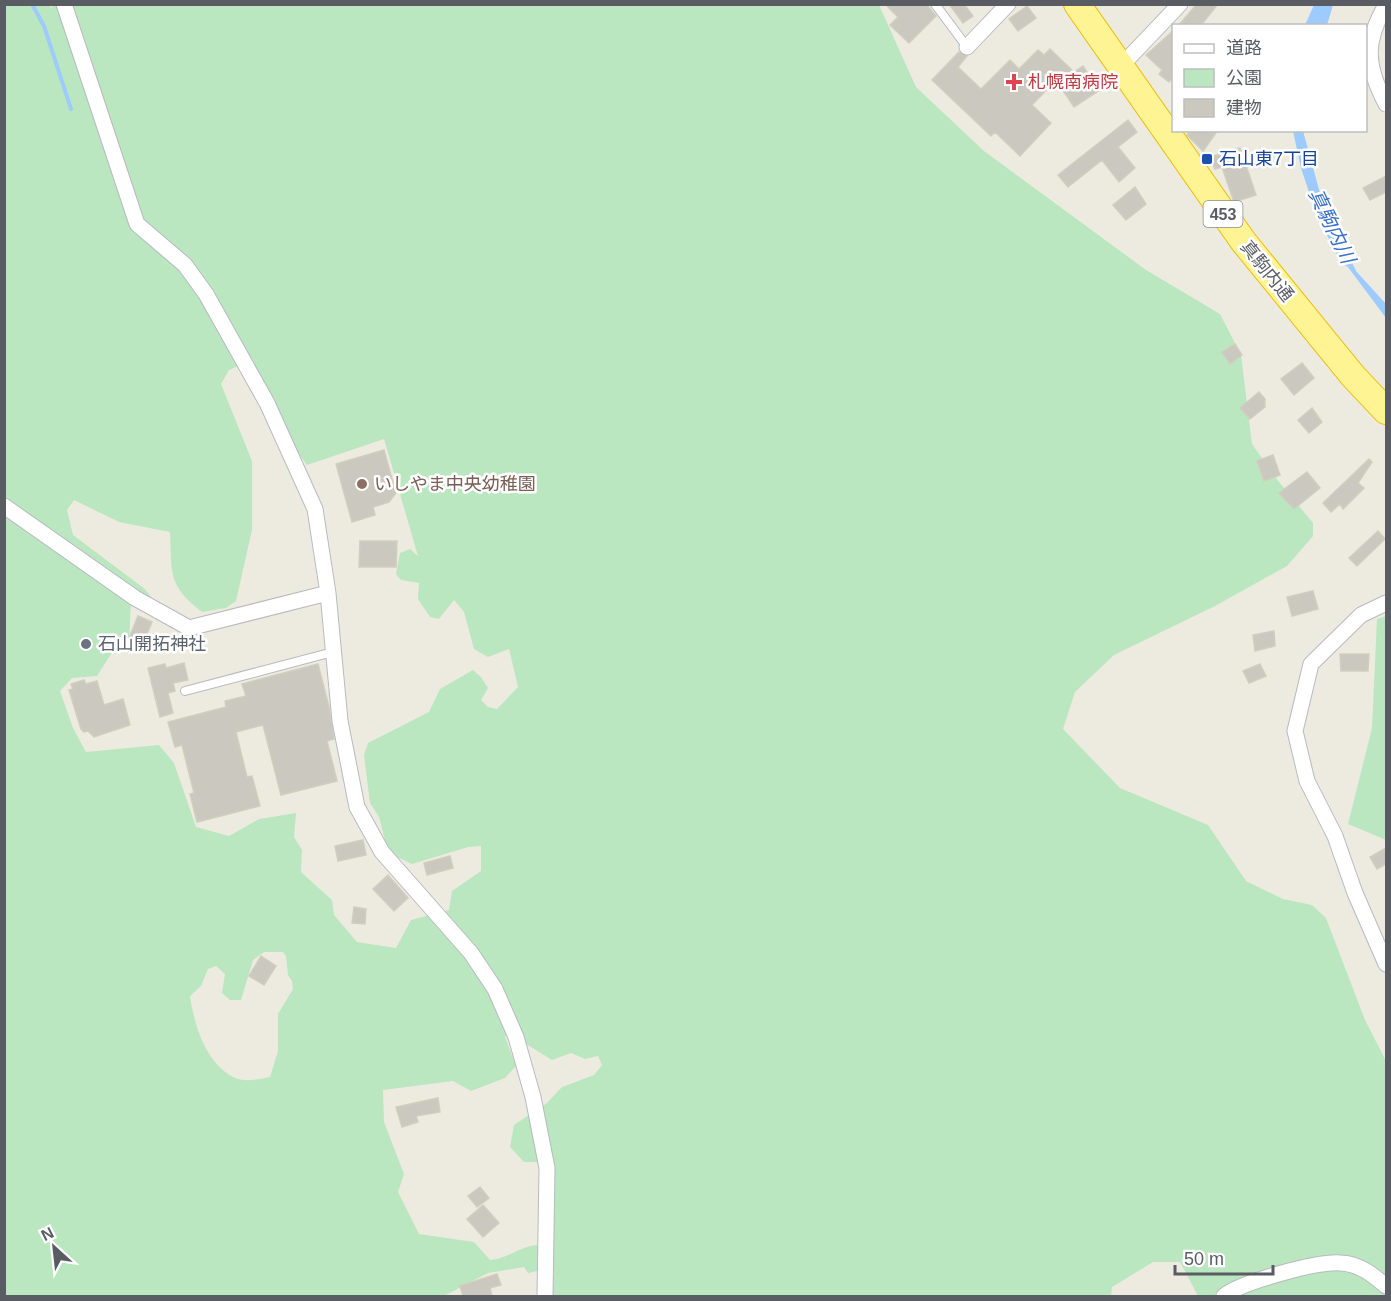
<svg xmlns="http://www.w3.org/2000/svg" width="1391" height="1301" viewBox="0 0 1391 1301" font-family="Helvetica,'Noto Sans JP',sans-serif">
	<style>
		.green { fill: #bae7bf; fill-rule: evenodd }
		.water { fill: #9dcaff }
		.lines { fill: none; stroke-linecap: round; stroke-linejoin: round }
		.stream { stroke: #9dcaff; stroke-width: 4 }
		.building { fill: #cac8bf; stroke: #d2cebe; stroke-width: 1.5 }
		.service-casing { stroke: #b8bac0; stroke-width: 10 }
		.minor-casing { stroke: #b8bac0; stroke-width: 17 }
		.trunk-casing { stroke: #ecbc00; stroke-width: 28 }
		.service { stroke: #fff; stroke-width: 8 }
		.minor { stroke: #fff; stroke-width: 15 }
		.trunk { stroke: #fff493; stroke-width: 26 }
		.health-dot { fill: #e0444e; stroke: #fff; stroke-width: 2 }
		.transit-dot { fill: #1a4fb4; stroke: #fff; stroke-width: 2 }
		.education-dot { fill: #8d6e63; stroke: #fff; stroke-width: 2 }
		.worship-dot { fill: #6b7280; stroke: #fff; stroke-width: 2 }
		.labels { text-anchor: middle; stroke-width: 5; stroke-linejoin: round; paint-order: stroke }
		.shield { fill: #fff; stroke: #8b8d91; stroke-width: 1.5 }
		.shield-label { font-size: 16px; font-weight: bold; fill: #595c62 }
		.health-label { font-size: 18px; fill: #be3a42; stroke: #fff; text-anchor: start }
		.transit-label { font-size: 18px; fill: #164399; stroke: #fff; text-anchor: start }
		.street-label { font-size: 18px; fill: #595c62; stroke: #fff }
		.education-label { font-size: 18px; fill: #785e54; stroke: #fff; text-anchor: start }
		.worship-label { font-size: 18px; fill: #5b616d; stroke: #fff; text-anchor: start }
		.water-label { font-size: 20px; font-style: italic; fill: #3970c9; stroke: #fff }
	</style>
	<rect width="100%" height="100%" fill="#edebe0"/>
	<path class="green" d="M 54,4 L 879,5 L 916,87 L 984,151 L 1146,270 L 1220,314 L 1241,355 L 1252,444 L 1279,482 L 1313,523 L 1313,536 L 1287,566 L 1215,606 L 1114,655 L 1075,692 L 1063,729 L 1120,788 L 1208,825 L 1246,881 L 1283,899 L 1312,905 L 1326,918 L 1365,1020 L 1386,1061 L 1386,1296 L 1198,1296 L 1180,1262 L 1153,1262 L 1112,1287 L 1111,1296 L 543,1296 L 551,1162 L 524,1162 L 510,1147 L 514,1125 L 547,1103 L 562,1087 L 594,1075 L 602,1065 L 598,1056 L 585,1059 L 571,1053 L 552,1060 L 523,1042 L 514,1021 L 505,1037 L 516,1066 L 505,1078 L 471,1091 L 453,1081 L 383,1090 L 384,1122 L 404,1174 L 398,1192 L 419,1234 L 474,1242 L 490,1260 C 508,1259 521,1245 539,1245 L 537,1271 L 528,1273 L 524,1267 L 488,1273 L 444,1296 L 5,1296 L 5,5 L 50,5 L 51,8 ZM 249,361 L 293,446 L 307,465 L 384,439 L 418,556 L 410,549 L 400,553 L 396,574 L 401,580 L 419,583 L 418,599 L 430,617 L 439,619 L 454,600 L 464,612 L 474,649 L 488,657 L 509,649 L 518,687 L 497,709 L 488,707 L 481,700 L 488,688 L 481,677 L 473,670 L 440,689 L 429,712 L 368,743 L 364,755 L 370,803 L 379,817 L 386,844 L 393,855 L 412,864 L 468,847 L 481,846 L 481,871 L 452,891 L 449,910 L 411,920 L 396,948 L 357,942 L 334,915 L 332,900 L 301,872 L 302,850 L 294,837 L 296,813 L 259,819 L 229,836 L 196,827 L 174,763 L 159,745 L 86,752 L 73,728 L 60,691 L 72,678 L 97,676 L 111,654 L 120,653 L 129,643 L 131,602 L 154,601 L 145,589 L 73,535 L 67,510 L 74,500 L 119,522 L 170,532 C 172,573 167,585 202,612 L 226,608 L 236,601 L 252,530 L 252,461 L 221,384 L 229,370 ZM 264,952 L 283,952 L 286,956 L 288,975 L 292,981 L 293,989 L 278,1014 L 278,1051 L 270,1077 C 259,1079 244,1083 233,1077 C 205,1062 194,1024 190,996 L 201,986 L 208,969 L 216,966 L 225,974 L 222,993 L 230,1000 L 241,1000 L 253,960 Z
		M 1386,616 L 1386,840 L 1348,824 L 1372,728 L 1377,619 Z"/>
	<path class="water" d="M 1314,5 L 1333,5 L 1327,25 L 1305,25 Z
		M 1293,131 L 1303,131 L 1326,215 L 1336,228 L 1356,271 L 1386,304 L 1386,318 L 1348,267 L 1341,263 L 1316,213 L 1301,168 Z"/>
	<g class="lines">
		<path class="stream" d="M 32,4 L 44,26 L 71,109"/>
	</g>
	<path class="building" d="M 885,4 L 926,4 L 936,16 L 909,43 L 890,25 L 898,17 Z
		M 949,4 L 964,4 L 973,16 L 963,23 Z
		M 1197,4 L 1218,4 L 1202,24 L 1204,26 L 1178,26 Z
		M 1027,6 L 1036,18 L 1018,31 L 1009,19 Z
		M 1173,31 L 1173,81 L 1172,79 L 1169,82 L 1159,74 L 1162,70 L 1146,55 Z
		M 1050,49 L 1074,72 L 1083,66 L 1091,78 L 1095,76 L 1103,88 L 1074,107 L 1056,80 L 1032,105 L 1051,123 L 1020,156 L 995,132 L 991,136 L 932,80 L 959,52 L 967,56 L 958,67 L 981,89 L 1010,60 L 1019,69 L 1038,50 L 1044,55 Z
		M 1128,120 L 1137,132 L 1118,147 L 1135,168 L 1119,182 L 1102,160 L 1068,187 L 1058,175 Z
		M 1191,130 L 1218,130 L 1203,151 L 1187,135 Z
		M 1240,148 L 1256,195 L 1234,202 L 1222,167 L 1215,169 L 1210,157 Z
		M 1386,176 L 1386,192 L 1370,200 L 1363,188 Z
		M 1135,187 L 1146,204 L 1126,220 L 1113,205 Z
		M 1235,344 L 1242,355 L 1230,364 L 1222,352 Z
		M 1302,363 L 1314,378 L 1294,395 L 1281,379 Z
		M 1259,392 L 1265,399 L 1265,407 L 1250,419 L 1240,408 Z
		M 1312,408 L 1322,422 L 1309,433 L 1298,420 Z
		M 384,450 L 396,493 L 389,502 L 373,507 L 375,515 L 352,522 L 336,464 Z
		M 1273,455 L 1280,475 L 1264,481 L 1257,461 Z
		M 1369,459 L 1372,462 L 1358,483 L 1364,488 L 1343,509 L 1340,504 L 1331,512 L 1323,503 Z
		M 1307,472 L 1320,488 L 1294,509 L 1279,493 Z
		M 1378,531 L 1385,539 L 1357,566 L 1349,558 Z
		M 360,541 L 397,541 L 396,567 L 359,567 Z
		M 1313,591 L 1318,609 L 1292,616 L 1287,597 Z
		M 138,616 L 152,622 L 143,644 L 129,638 Z
		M 1274,631 L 1275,646 L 1255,651 L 1253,635 Z
		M 1340,654 L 1369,654 L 1368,671 L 1341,671 Z
		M 184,663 L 188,680 L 173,683 L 175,691 L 168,693 L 173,713 L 160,717 L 148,668 L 165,664 L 166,668 Z
		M 318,664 L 329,707 L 334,739 L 327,741 L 337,781 L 281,795 L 263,725 L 236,732 L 247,777 L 252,776 L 260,806 L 197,822 L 190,794 L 194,793 L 182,745 L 175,747 L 168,722 L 226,707 L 225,701 L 246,696 L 242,684 Z
		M 1260,664 L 1266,676 L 1249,683 L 1243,671 Z
		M 84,680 L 86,684 L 97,681 L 104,705 L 123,699 L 130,725 L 94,737 L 88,731 L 84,732 L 81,729 L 69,690 L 73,689 L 71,684 Z
		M 363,840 L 366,855 L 338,861 L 335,846 Z
		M 1386,848 L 1386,864 L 1377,869 L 1370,857 Z
		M 450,856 L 453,868 L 427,875 L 424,863 Z
		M 388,875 L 408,898 L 394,911 L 373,889 Z
		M 354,907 L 366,909 L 365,924 L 352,923 Z
		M 261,956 L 276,966 L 264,985 L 249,976 Z
		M 438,1098 L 440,1112 L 416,1116 L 418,1122 L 402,1127 L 396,1107 Z
		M 480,1187 L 489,1198 L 477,1207 L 468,1196 Z
		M 483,1205 L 499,1223 L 483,1237 L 467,1219 Z
		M 497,1274 L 501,1285 L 490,1288 L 492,1296 L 463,1296 L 460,1286 Z"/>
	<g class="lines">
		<defs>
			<path id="service" d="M 935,4 L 967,47
				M 185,691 L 333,652"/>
			<path id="minor" d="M 64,4 L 137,224 L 185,265 L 206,294 L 267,403 L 315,509 L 328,593 L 340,721 L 357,807 L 382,852 L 471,953 L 495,989 L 516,1037 L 533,1097 L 547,1168 L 545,1296
				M 1386,5 C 1364,42 1366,66 1386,104
				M 967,47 L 1008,4
				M 1121,66 L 1180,4
				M 4,506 L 135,598 L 189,628 L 328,593
				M 1386,603 L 1361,615 L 1311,664 L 1295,731 L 1307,781 L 1335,836 L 1355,893 L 1386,964
				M 1224,1296 C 1241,1282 1318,1261 1341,1263 C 1360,1264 1373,1275 1386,1286"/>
			<path id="trunk" d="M 1077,4 L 1243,241 L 1353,376 L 1386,411"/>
		</defs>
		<use href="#service" class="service-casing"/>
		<use href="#minor" class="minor-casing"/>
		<use href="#trunk" class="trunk-casing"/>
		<use href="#service" class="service"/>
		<use href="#minor" class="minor"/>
		<use href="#trunk" class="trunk"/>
	</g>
	<path class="health-dot" d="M1011 73h6v6h6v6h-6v6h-6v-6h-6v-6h6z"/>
	<rect class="transit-dot" x="1201" y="153" width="12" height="12" rx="3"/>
	<circle class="education-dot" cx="362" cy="484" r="6"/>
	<circle class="worship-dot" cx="86" cy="644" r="6"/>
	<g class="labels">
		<rect class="shield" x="1203.5" y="201" width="39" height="26" rx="4.5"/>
		<g class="shield-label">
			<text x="1223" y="220">453</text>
		</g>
		<g class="health-label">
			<text x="1028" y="88">札幌南病院</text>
		</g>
		<g class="transit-label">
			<text x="1219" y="165">石山東7丁目</text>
		</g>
		<g class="street-label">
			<text transform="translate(1267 271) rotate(51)" y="6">真駒内通</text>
		</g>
		<g class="education-label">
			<text x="374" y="490">いしやま中央幼稚園</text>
		</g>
		<g class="worship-label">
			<text x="98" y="650">石山開拓神社</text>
		</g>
		<g class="water-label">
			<text transform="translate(1332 226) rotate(64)" y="7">真駒内川</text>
		</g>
	</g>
	<rect width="1391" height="1301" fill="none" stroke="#595c62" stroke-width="12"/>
	<rect x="1172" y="24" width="195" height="108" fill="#ffffff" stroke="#bdbec0" stroke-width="1.5"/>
	<rect x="1184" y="44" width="30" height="9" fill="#ffffff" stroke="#bdbec0" stroke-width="1.5"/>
	<text x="1226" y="54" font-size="18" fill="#595c62">道路</text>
	<rect x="1184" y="69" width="30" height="18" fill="#bae7bf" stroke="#bdbec0" stroke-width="1.5"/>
	<text x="1226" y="84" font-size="18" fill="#595c62">公園</text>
	<rect x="1184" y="99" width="30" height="18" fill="#cac8bf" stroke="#bdbec0" stroke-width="1.5"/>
	<text x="1226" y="114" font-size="18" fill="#595c62">建物</text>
	<g transform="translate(54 1247) rotate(333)" stroke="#ffffff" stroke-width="4.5" paint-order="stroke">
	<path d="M0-4.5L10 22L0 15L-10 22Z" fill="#595c62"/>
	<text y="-9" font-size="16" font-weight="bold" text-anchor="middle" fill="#595c62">N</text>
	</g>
	<path d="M1175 1265v9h98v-9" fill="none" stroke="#595c62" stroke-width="3"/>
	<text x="1184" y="1265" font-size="18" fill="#595c62" stroke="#ffffff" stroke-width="4.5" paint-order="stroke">50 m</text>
</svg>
